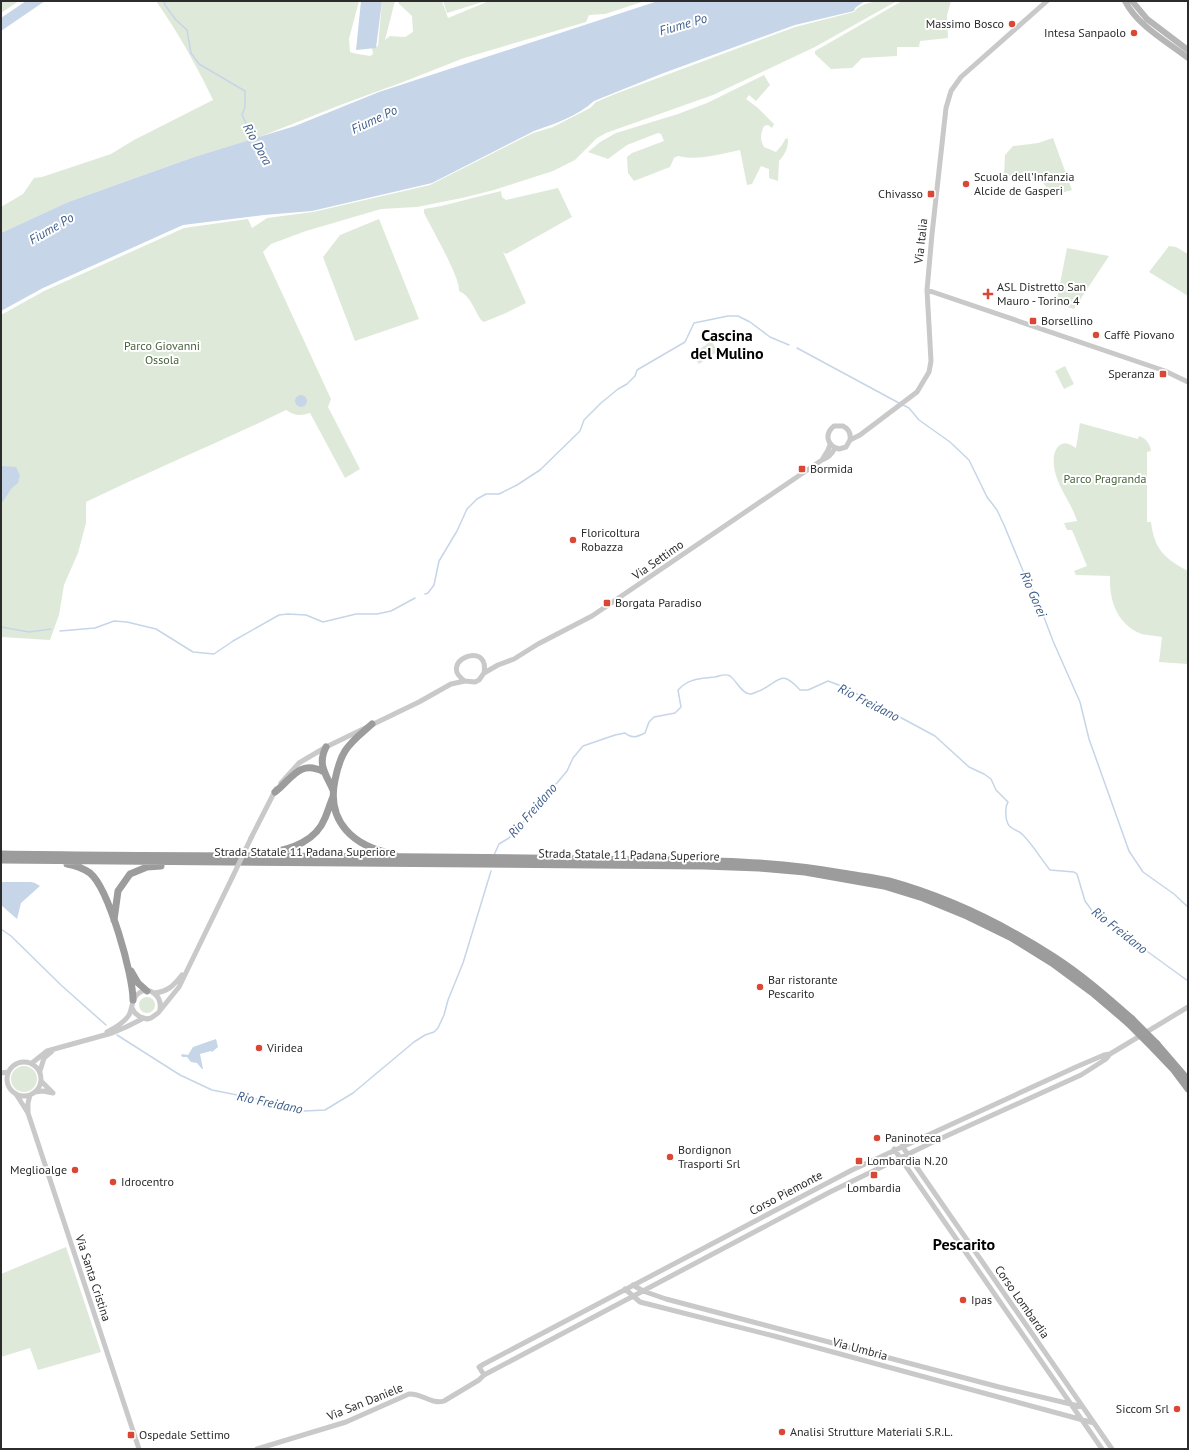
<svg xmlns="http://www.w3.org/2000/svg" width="1189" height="1450" viewBox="0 0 1189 1450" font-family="'PT Sans',sans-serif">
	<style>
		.green { fill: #dfe9d9 }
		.water { fill: #c6d5e8 }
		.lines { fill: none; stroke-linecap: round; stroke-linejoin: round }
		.stream { stroke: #c6d5e8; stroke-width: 1.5 }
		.tertiary { stroke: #c9c9c9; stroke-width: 5 }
		.secondary { stroke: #b6b6b6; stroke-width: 6 }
		.trunk { stroke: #9c9c9c; stroke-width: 7 }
		.tertiary-bridge { stroke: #c9c9c9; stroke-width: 5 }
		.trunk-bridge { stroke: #9c9c9c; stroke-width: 7 }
		.poi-dot { fill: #db4735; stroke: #fff; stroke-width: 1.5 }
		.labels { text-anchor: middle; stroke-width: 4; stroke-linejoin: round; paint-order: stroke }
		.poi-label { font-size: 12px; fill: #2c2c2c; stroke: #fff; text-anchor: start }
		.street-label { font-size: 12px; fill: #2c2c2c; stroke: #fff }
		.park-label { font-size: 12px; fill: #47643c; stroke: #fff }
		.water-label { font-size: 13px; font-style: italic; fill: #3f5e89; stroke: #fff }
		.district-label { font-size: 16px; font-weight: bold; fill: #000; stroke: #fff }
	</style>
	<rect width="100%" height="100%" fill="#fff"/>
	<path class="green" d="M 1,1 L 19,1 L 1,13 Z
		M 156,1 L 359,1 L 349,39 L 350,52 C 359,55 362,54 370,56 L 373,54 L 372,48 L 378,46 L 382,1 L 395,1 L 385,40 L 390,36 L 405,37 L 413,32 L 412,16 L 398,3 L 399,1 L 442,1 L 448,18 L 489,1 L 645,1 L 605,14 L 589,15 L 586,22 L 464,58 L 403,82 L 343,104 L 257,138 L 194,157 L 68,202 L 1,233 L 1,207 L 23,194 L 34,178 L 42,177 L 111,154 L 134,140 L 213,100 C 197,66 177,31 156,1 Z
		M 443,1 L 486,1 L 447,13 Z
		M 897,1 L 815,47 L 713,95 L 606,133 L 597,138 L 575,160 L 553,171 L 494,190 L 462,198 L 417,207 L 381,209 L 306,231 L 271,244 L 263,252 L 331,399 L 328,407 L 360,469 L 345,478 L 310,413 C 300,416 295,416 286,410 C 220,442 152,470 86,502 L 86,523 L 78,553 L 64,585 L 59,615 L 50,640 L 1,637 L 1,315 L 44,291 L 184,228 L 248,219 L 252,228 L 267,218 L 313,212 L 430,185 L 533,133 L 553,127 L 590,108 L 596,102 L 615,94 L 795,27 L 854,12 C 863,0 881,1 897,1 Z
		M 902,1 L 951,1 L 947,15 L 948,38 L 920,41 L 919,47 L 897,47 L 897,56 L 862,58 L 852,68 L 831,69 L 815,54 L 815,51 Z
		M 764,75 L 770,85 L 756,101 L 749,95 L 746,99 L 758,108 L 774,124 L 772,128 L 768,125 L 764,126 C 760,135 760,139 764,147 L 776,152 L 782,145 L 786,138 L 788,139 C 788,149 785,154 779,161 L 778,181 L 769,178 L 769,169 L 761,166 L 752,184 L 747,185 L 740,150 C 721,154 697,161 678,156 L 674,158 L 670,167 L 634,181 L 628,173 L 627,157 L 632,153 L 664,141 L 661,134 L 658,133 L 627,145 L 608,159 L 588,152 L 600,142 L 616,133 L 678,114 L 707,103 Z
		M 1053,138 L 1072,190 L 1050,196 L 1046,186 L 1043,183 L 1022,181 L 1013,177 L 1004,175 L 1005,155 L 1013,146 L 1038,143 Z
		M 558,188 L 572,217 L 506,254 L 503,252 L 526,303 L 506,313 L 484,322 L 481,320 C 474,310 471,296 459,291 C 461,279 431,227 424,213 L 424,209 L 441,206 L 501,191 L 502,197 L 506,200 Z
		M 379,219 L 419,319 L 355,341 L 323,257 L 340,235 Z
		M 1169,246 L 1176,247 L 1188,254 L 1188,296 L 1149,272 Z
		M 1067,248 L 1109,256 L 1074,309 L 1056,304 Z
		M 711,341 L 718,351 L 699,364 L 692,355 Z
		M 1065,366 L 1074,384 L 1064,389 L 1055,371 Z
		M 1080,423 L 1138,439 L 1139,436 C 1146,438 1150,444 1151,451 L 1147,452 L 1147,522 L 1151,522 C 1154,549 1165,559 1188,571 L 1188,664 L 1159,662 L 1162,637 C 1154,635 1144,636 1137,632 C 1116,621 1109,599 1110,576 L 1076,575 L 1074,571 L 1087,566 L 1072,530 L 1067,530 L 1064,523 L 1077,521 C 1072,504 1059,489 1055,472 C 1053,464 1052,448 1062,444 C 1067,442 1071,445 1076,448 Z
		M139 1005a8 8 0 1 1 16 0a8 8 0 1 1-16 0Z
		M11 1079a13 13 0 1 1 26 0a13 13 0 1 1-26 0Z
		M 66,1247 L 101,1352 L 38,1370 L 30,1348 L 1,1357 L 1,1274 Z"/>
	<path class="water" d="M 26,1 L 45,1 L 1,31 L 1,18 Z
		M 361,1 L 382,1 L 376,48 L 356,50 Z
		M 658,1 L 865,1 L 855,8 L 854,11 L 795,25 L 661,74 L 594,101 C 578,116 554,124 534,131 L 432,183 L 312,211 L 264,215 L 183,225 L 43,288 L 1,311 L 1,233 L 68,202 L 194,157 L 295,126 L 379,92 Z
		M295 401a6 6 0 1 1 12 0a6 6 0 1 1-12 0Z
		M 1,466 L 16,467 L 20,475 L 18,483 C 8,490 8,496 1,504 Z
		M 1,882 L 31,882 L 35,883 L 40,886 L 21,903 L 17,919 L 1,905 Z
		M 216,1039 L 218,1047 L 212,1052 L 211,1051 L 200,1054 L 203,1069 L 202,1069 L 197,1063 L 191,1062 L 187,1057 L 183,1057 L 181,1056 L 182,1054 L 188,1055 L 193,1047 Z"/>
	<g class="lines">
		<path class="stream" d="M 164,1 L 165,5 L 176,20 L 187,30 L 191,53 L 199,64 L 245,91 L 245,107 L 242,115 L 254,140
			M 797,348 L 899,403
			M 903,405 L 909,408 L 919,420 L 950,442 L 969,460 L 987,497 L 997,510 L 1004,525 L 1026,578 L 1036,596 L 1053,641 L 1080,702 L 1089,739 L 1129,851 L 1143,872 L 1174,894 L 1188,907
			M 425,594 L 428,593 L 434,585 L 439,561 L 457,531 L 467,509 L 477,499 L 486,494 L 499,494 L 517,485 L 540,470 L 580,431 L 584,420 L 601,403 L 618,389 L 627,384 L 635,376 L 637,370 L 685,342 L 694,323 L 728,316 L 738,316 L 750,322 L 770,337 L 789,345
			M 1,627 L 29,632 L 51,629
			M 60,631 L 95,628 L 114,621 L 127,622 L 156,629 L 193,652 L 214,654 L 233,641 L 279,615 L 288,614 L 306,615 L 323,622 L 356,614 L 377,614 L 391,611 L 415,598
			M 494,855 L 499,844 L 509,838 L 534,811 L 537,802 L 542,795 L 557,783 L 567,771 L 573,758 L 583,746 L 615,735 L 625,733 C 632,739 637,737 645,733 L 649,722 L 654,717 L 675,713 L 681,707 L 678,690 C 689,678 700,679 715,677 C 720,676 725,673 730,676 C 736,680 742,694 750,694 C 753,694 756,692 759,691 C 780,682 780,668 800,690 L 808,690 L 828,681 L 844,687 L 935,736 L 969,767 L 984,774 L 991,779 L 996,790 L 1008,802 C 1005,807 1005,818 1008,824 C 1011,830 1019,830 1023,835 C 1033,845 1041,859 1050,870 L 1074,872 L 1077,874 L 1085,901 L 1093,912 L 1188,981
			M 1,929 L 11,936 L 62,986 L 106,1025
			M 117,1035 L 180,1075 L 212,1090 L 287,1105 L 304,1111 L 325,1110 L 353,1093 L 414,1042 L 425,1035 L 434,1032 L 438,1028 L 444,1015 L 448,1000 L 463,963 L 491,871"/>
		<path class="tertiary" d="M 927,290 L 1165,371 L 1188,382
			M 850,440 C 851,434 849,429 843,426 L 834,426 C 824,434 827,446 839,449 L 846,447 L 850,440 L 860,435 L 917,392 L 929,372 L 931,361 L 927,290 L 932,234 L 946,108 L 951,91 L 961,77 L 1047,1
			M 822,460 L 828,450 L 830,445
			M 465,681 C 436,662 490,639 484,673
			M 281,783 L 299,763 L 326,747 L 419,702 L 451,684 L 465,681 L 475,682 L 479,680 L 484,673 L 498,665 L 514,659 L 538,644 L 592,616 L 822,460 C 829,458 832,454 835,448
			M 251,838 L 276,789
			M 154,993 C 168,992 174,985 182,975
			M 132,1008 L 135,1013 L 140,1017 L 147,1019 L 151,1018 L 158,1013 L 179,987 L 232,878
			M 107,1032 C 115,1028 124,1023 129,1015 C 133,1008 131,998 139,993 C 150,985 162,997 160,1009
			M7 1079a17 17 0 1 1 34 0a17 17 0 1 1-34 0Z
			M 32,1063 L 47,1051 L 112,1033 L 126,1027 L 142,1019
			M 40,1071 L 44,1058 L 52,1051
			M 1,1073 L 8,1072
			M 41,1081 L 52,1092
			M 35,1092 L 43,1091 L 53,1093
			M 16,1094 L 28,1113 L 139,1449
			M 28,1112 L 28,1103 L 30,1095
			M 902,1146 L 1112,1449
			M 894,1149 L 1102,1449
			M 633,1285 L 643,1291 L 666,1299 L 999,1387 L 1083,1407
			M 625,1289 L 640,1302 L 774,1336 L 1094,1423
			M 484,1375 L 479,1367 L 484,1364 L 852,1170 L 1076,1067 L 1104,1055 L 1110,1054
			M 257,1449 L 346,1422 L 409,1394 C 422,1393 432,1405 444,1401 L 479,1380 L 484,1375 L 830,1192 L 933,1142 L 1081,1075 L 1106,1059 L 1110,1054 L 1188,1007"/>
		<path class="secondary" d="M 1125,1 C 1138,26 1166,41 1188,58
			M 1132,1 L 1147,19 L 1188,50"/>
		<path class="trunk" d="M 372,724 C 362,733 352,740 345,751 C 340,759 337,770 335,780 C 326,822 354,847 394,854
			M 326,747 C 317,765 326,774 333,790
			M 275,792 C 292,779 299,759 324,772
			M 269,853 C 292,849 316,841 325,818 C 328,811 330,804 333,797
			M 1,854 C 193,857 386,855 578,859 C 666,861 755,857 842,873 C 858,876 874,877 889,881 C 947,897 1003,924 1054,957 C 1082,975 1107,997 1132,1019
			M 1,860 L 704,866 L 759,868 L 805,872 L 884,886 L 923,898 L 967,916 L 1010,937 L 1052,963 L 1094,994 L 1128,1023
			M 67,864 C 74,865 84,869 90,873 C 109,889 133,975 133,1000
			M 114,920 L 118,891 L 130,874 L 147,867 L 161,866
			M 131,971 L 138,983 L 147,991
			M 1157,1044 L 1188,1080
			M 1154,1049 L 1173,1069 L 1188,1089"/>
		<path class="tertiary-bridge" d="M 232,878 L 251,838"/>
		<path class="trunk-bridge" d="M 1132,1019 L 1157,1044
			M 1128,1023 L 1154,1049"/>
	</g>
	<g class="poi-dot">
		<circle cx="1012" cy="24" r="4"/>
		<circle cx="1134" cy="33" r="4"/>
		<circle cx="966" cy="184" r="4"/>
		<rect x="927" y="190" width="8" height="8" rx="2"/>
		<path d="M986 288h4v4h4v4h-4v4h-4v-4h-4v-4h4z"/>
		<rect x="1029" y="317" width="8" height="8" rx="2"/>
		<circle cx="1096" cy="335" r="4"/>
		<rect x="1159" y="370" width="8" height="8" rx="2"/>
		<rect x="798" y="465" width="8" height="8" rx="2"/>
		<circle cx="573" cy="540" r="4"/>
		<rect x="603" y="599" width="8" height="8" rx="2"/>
		<circle cx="760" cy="987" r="4"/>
		<circle cx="259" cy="1048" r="4"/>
		<circle cx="877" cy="1138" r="4"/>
		<circle cx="670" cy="1157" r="4"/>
		<rect x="855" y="1157" width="8" height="8" rx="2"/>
		<circle cx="75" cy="1170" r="4"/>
		<rect x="870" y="1171" width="8" height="8" rx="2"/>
		<circle cx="113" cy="1182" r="4"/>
		<circle cx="963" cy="1300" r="4"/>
		<circle cx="1177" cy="1409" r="4"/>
		<circle cx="782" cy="1432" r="4"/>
		<rect x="127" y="1431" width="8" height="8" rx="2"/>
	</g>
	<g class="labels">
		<g class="poi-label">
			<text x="1004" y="28" text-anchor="end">Massimo Bosco</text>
			<text x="1126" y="37" text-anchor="end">Intesa Sanpaolo</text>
			<text x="974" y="181">Scuola dell'Infanzia<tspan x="974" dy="14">Alcide de Gasperi</tspan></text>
			<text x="923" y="198" text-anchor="end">Chivasso</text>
			<text x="997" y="291">ASL Distretto San<tspan x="997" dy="14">Mauro - Torino 4</tspan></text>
			<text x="1041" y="325">Borsellino</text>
			<text x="1104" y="339">Caffè Piovano</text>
			<text x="1155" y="378" text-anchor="end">Speranza</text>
			<text x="810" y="473">Bormida</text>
			<text x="581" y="537">Floricoltura<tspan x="581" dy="14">Robazza</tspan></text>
			<text x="615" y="607">Borgata Paradiso</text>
			<text x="768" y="984">Bar ristorante<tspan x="768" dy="14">Pescarito</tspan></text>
			<text x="267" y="1052">Viridea</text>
			<text x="885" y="1142">Paninoteca</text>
			<text x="678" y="1154">Bordignon<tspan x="678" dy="14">Trasporti Srl</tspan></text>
			<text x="867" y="1165">Lombardia N.20</text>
			<text x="67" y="1174" text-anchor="end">Meglioalge</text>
			<text x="121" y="1186">Idrocentro</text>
			<text x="874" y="1192" text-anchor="middle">Lombardia</text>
			<text x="971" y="1304">Ipas</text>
			<text x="1169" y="1413" text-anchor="end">Siccom Srl</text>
			<text x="790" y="1436">Analisi Strutture Materiali S.R.L.</text>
			<text x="139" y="1439">Ospedale Settimo</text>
		</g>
		<g class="street-label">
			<text transform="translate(921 241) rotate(-84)" y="4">Via Italia</text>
			<text transform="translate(658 560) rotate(-35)" y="4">Via Settimo</text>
			<text x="305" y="856">Strada Statale 11 Padana Superiore</text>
			<text transform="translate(629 855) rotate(1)" y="4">Strada Statale 11 Padana Superiore</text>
			<text transform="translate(786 1193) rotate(-28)" y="4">Corso Piemonte</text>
			<text transform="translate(93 1278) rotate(72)" y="4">Via Santa Cristina</text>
			<text transform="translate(1022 1302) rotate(55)" y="4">Corso Lombardia</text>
			<text transform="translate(860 1349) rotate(15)" y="4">Via Umbria</text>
			<text transform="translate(365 1402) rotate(-22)" y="4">Via San Daniele</text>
		</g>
		<g class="park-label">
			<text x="162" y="350">Parco Giovanni<tspan x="162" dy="14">Ossola</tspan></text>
			<text x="1105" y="483">Parco Pragranda</text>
		</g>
		<g class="water-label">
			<text transform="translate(683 24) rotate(-16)" y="5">Fiume Po</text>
			<text transform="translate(374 119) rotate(-25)" y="5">Fiume Po</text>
			<text transform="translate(258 144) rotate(61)" y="5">Rio Dora</text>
			<text transform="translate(51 228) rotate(-30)" y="5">Fiume Po</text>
			<text transform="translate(1034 594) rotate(67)" y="5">Rio Gorei</text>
			<text transform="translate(869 702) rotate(27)" y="5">Rio Freidano</text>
			<text transform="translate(532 810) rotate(-49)" y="5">Rio Freidano</text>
			<text transform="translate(1120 930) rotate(38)" y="5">Rio Freidano</text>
			<text transform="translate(270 1102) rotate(12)" y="5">Rio Freidano</text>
		</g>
		<g class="district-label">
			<text x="727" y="341">Cascina<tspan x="727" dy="18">del Mulino</tspan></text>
			<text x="964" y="1250">Pescarito</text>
		</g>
	</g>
	<rect width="1189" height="1450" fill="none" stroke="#2c2c2c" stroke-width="4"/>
</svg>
